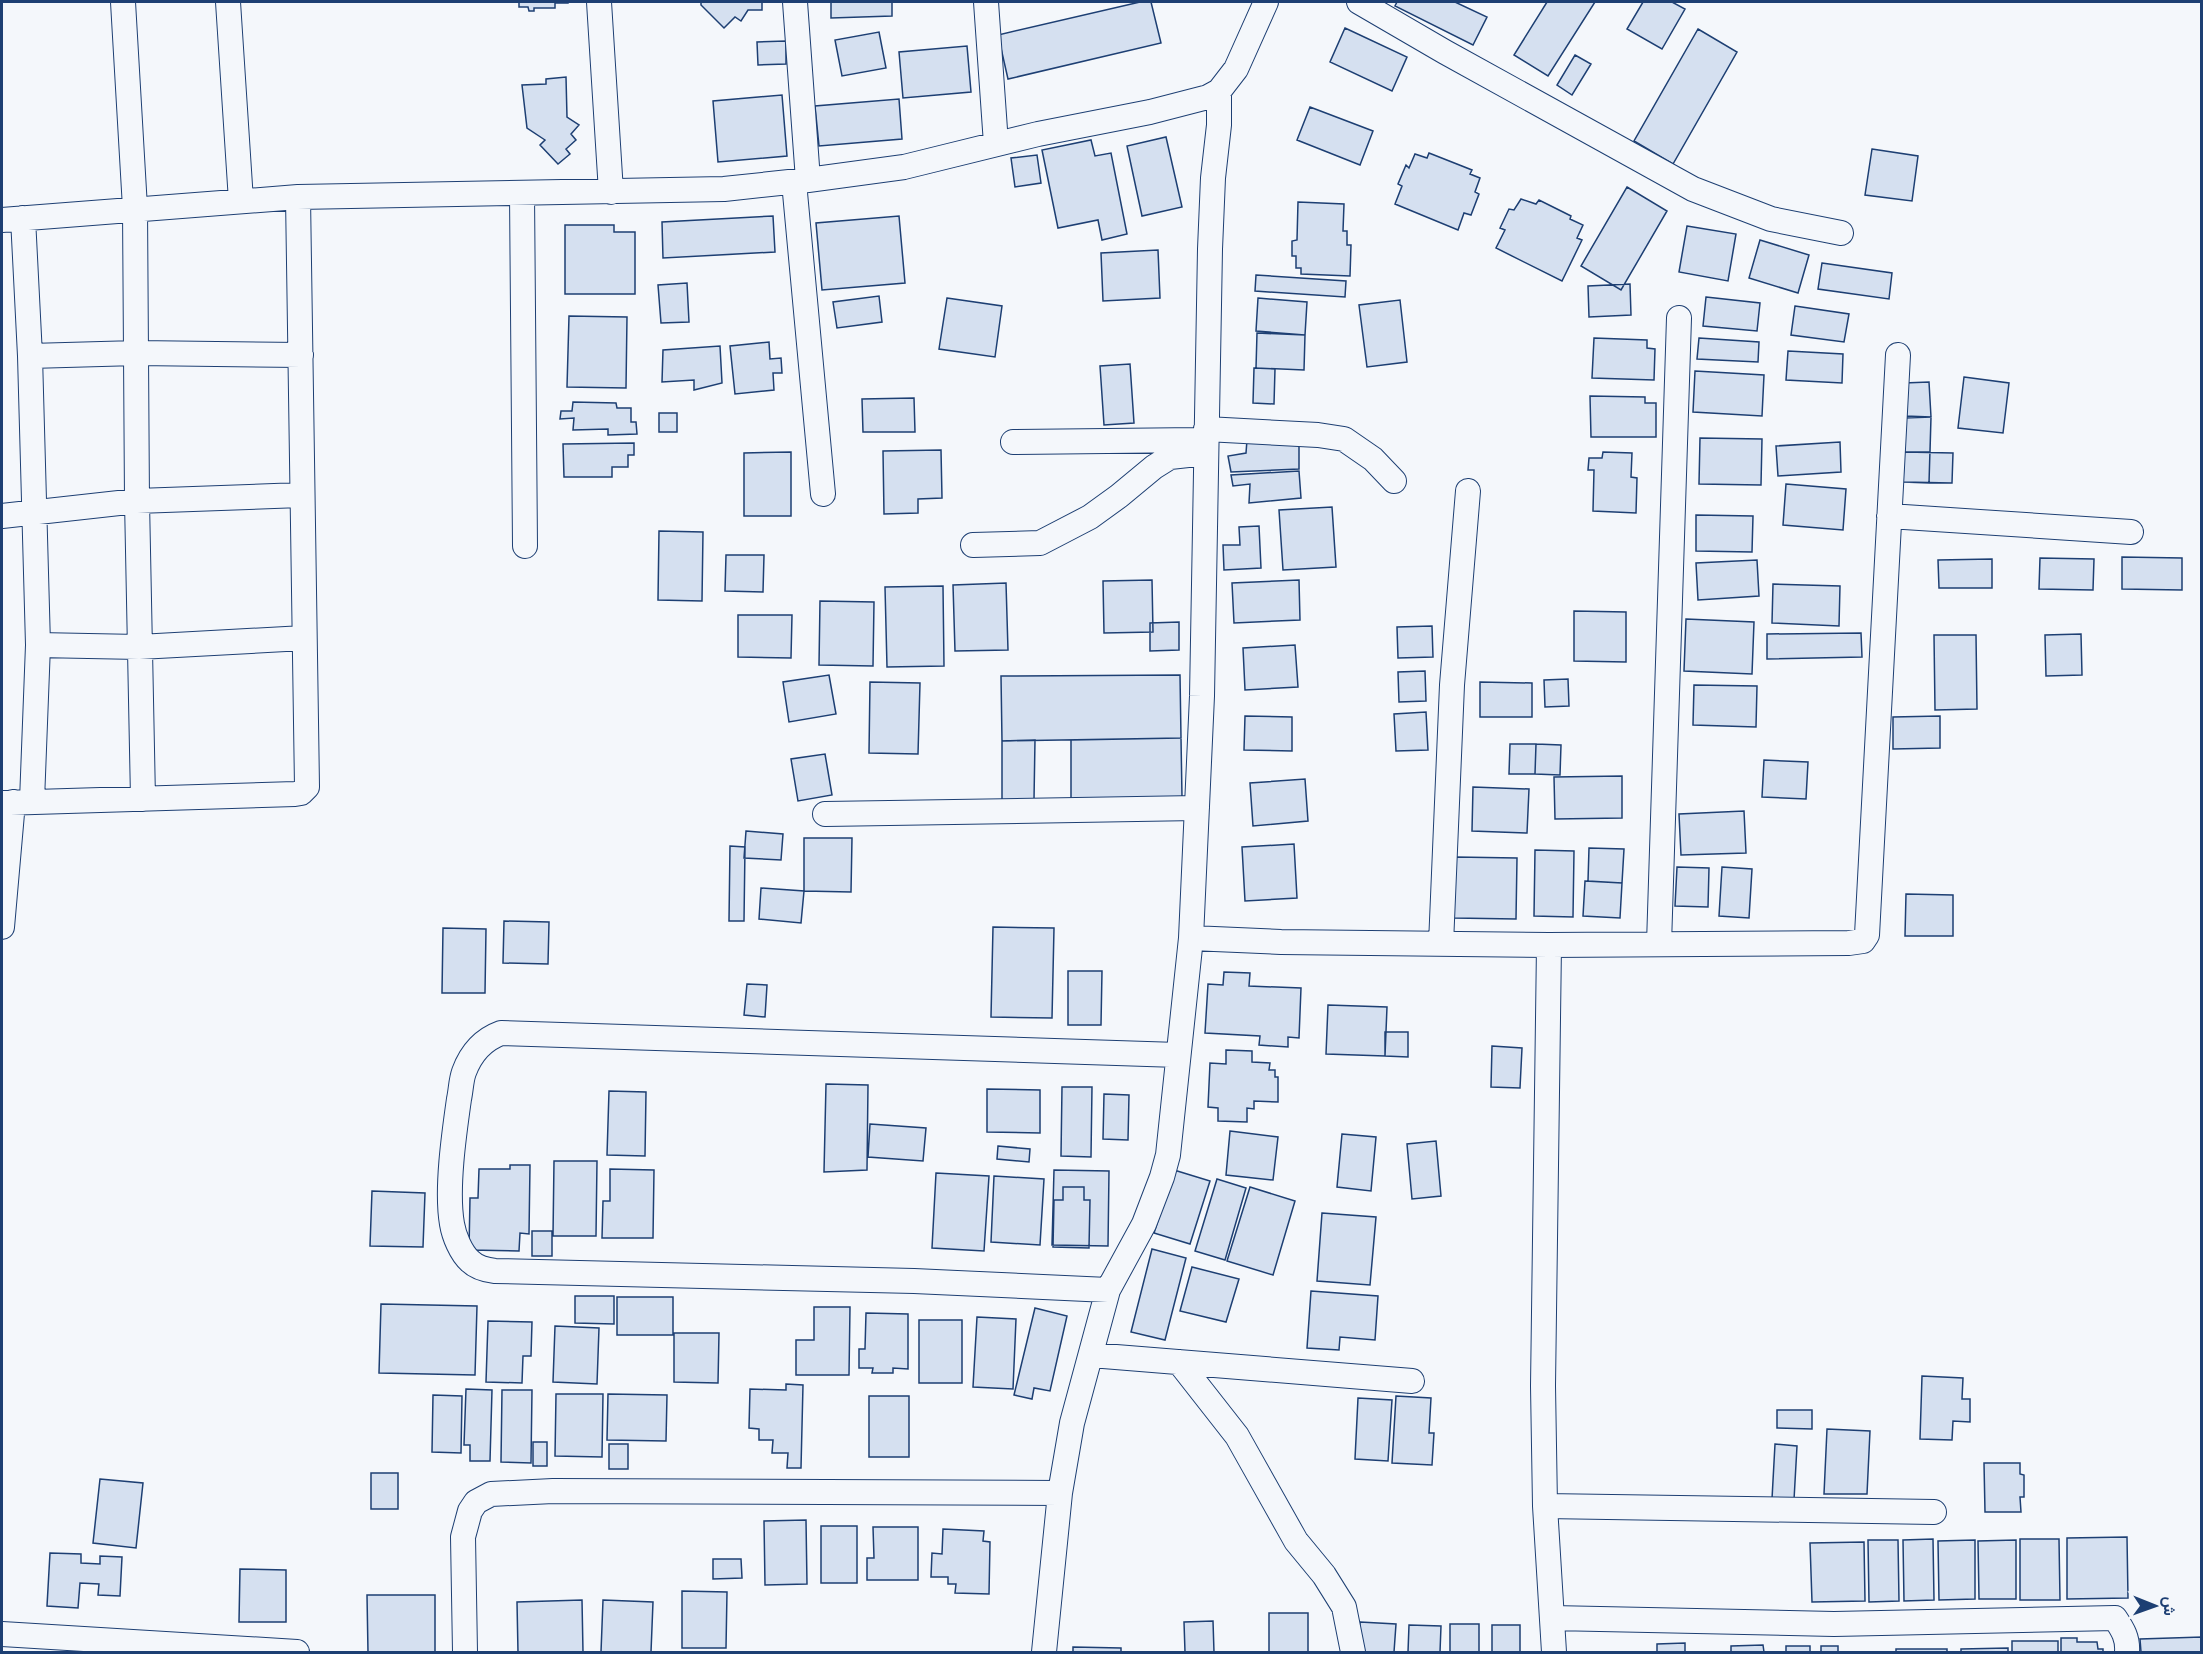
<svg xmlns="http://www.w3.org/2000/svg" width="2203" height="1654" viewBox="0 0 2203 1654" font-family="'Sofia Sans Condensed',Vazirmatn,sans-serif">
	<style>
		.building { fill: #d5e0f0; stroke: #1d3f73; stroke-width: 1.5 }
		.lines { fill: none; stroke-linecap: round; stroke-linejoin: round }
		.minor-casing { stroke: #1d3f73; stroke-width: 26 }
		.minor { stroke: #f4f7fb; stroke-width: 24 }
	</style>
	<rect width="100%" height="100%" fill="#f4f7fb"/>
	<path class="building" d="M 519,2 L 568,2 L 568,3 L 555,3 L 555,8 L 534,8 L 534,11 L 529,11 L 528,7 L 519,7 Z
		M 701,2 L 762,2 L 762,10 L 748,10 L 741,21 L 735,17 L 724,28 L 701,5 Z
		M 831,2 L 892,2 L 892,16 L 831,18 Z
		M 1140,2 L 1151,2 L 1161,43 L 1008,79 L 998,35 Z
		M 1397,2 L 1455,2 L 1487,17 L 1473,45 L 1395,6 Z
		M 1547,2 L 1595,2 L 1548,76 L 1514,55 Z
		M 1643,2 L 1672,2 L 1685,9 L 1662,49 L 1627,29 Z
		M 1345,28 L 1407,57 L 1392,91 L 1330,62 Z
		M 1698,29 L 1737,52 L 1673,164 L 1634,141 Z
		M 879,32 L 886,68 L 842,76 L 835,40 Z
		M 786,41 L 786,64 L 758,65 L 757,42 Z
		M 967,46 L 971,92 L 903,98 L 899,52 Z
		M 1575,55 L 1591,64 L 1572,95 L 1557,85 Z
		M 566,77 L 567,117 L 579,125 L 571,134 L 576,140 L 566,149 L 570,154 L 558,164 L 540,145 L 545,140 L 527,128 L 522,85 L 546,84 L 546,79 Z
		M 782,95 L 787,156 L 718,162 L 713,101 Z
		M 899,99 L 902,139 L 819,146 L 815,106 Z
		M 1310,107 L 1373,131 L 1360,165 L 1297,140 Z
		M 1166,137 L 1182,207 L 1142,216 L 1127,146 Z
		M 1091,140 L 1095,156 L 1111,153 L 1127,234 L 1102,240 L 1098,220 L 1058,228 L 1042,150 Z
		M 1872,149 L 1918,156 L 1912,201 L 1865,195 Z
		M 1429,153 L 1472,170 L 1470,174 L 1480,178 L 1475,192 L 1479,194 L 1471,215 L 1464,213 L 1458,230 L 1395,204 L 1402,186 L 1398,184 L 1406,165 L 1409,168 L 1415,154 L 1427,158 Z
		M 1037,155 L 1041,183 L 1015,187 L 1011,158 Z
		M 1627,187 L 1667,211 L 1621,290 L 1581,266 Z
		M 1521,199 L 1536,204 L 1539,200 L 1571,216 L 1570,219 L 1583,225 L 1577,238 L 1582,240 L 1562,281 L 1496,248 L 1505,230 L 1500,228 L 1509,209 L 1514,210 Z
		M 1298,202 L 1344,204 L 1343,231 L 1347,231 L 1347,245 L 1351,245 L 1350,276 L 1301,274 L 1301,268 L 1296,268 L 1296,256 L 1292,256 L 1292,241 L 1297,240 Z
		M 773,216 L 775,252 L 663,258 L 662,222 Z
		M 899,216 L 905,283 L 822,290 L 816,223 Z
		M 565,225 L 614,225 L 614,232 L 635,232 L 635,294 L 565,294 Z
		M 1687,226 L 1736,234 L 1728,281 L 1679,272 Z
		M 1760,240 L 1809,255 L 1798,293 L 1749,278 Z
		M 1158,250 L 1160,298 L 1103,301 L 1101,253 Z
		M 1822,263 L 1892,273 L 1889,299 L 1818,289 Z
		M 1256,275 L 1346,281 L 1345,297 L 1255,291 Z
		M 687,283 L 689,322 L 661,323 L 658,285 Z
		M 1630,284 L 1631,315 L 1589,317 L 1588,286 Z
		M 879,296 L 882,322 L 837,328 L 833,302 Z
		M 1706,297 L 1760,303 L 1757,331 L 1703,326 Z
		M 947,298 L 1002,306 L 995,357 L 939,349 Z
		M 1258,298 L 1307,302 L 1305,335 L 1256,331 Z
		M 1400,300 L 1407,362 L 1367,367 L 1359,305 Z
		M 1795,306 L 1849,314 L 1844,342 L 1791,335 Z
		M 569,316 L 627,317 L 626,388 L 567,387 Z
		M 1257,333 L 1305,335 L 1304,370 L 1256,368 Z
		M 1594,338 L 1647,340 L 1647,348 L 1655,349 L 1654,380 L 1592,378 Z
		M 1699,338 L 1759,342 L 1758,362 L 1697,359 Z
		M 769,342 L 770,359 L 781,358 L 782,373 L 773,373 L 774,390 L 735,394 L 730,346 Z
		M 720,346 L 722,383 L 694,390 L 694,380 L 662,382 L 663,350 Z
		M 1788,351 L 1843,354 L 1842,383 L 1786,380 Z
		M 1130,364 L 1134,423 L 1104,425 L 1100,366 Z
		M 1254,368 L 1275,369 L 1274,404 L 1253,403 Z
		M 1695,371 L 1764,375 L 1762,416 L 1693,412 Z
		M 1964,377 L 2009,383 L 2003,433 L 1958,428 Z
		M 1929,382 L 1931,417 L 1905,418 L 1904,383 Z
		M 1590,396 L 1645,397 L 1645,403 L 1656,403 L 1656,437 L 1591,437 Z
		M 914,398 L 915,432 L 863,432 L 862,399 Z
		M 573,402 L 616,403 L 617,408 L 631,408 L 631,422 L 636,422 L 637,434 L 608,435 L 608,429 L 573,430 L 574,418 L 560,419 L 561,411 L 572,411 Z
		M 659,413 L 677,413 L 677,432 L 659,432 Z
		M 1905,416 L 1931,417 L 1930,452 L 1904,452 Z
		M 1905,416 L 1931,417 L 1929,483 L 1903,482 Z
		M 1299,437 L 1299,469 L 1231,472 L 1228,456 L 1246,453 L 1247,440 Z
		M 1700,438 L 1762,439 L 1761,485 L 1699,484 Z
		M 1840,442 L 1841,472 L 1778,476 L 1776,446 Z
		M 634,443 L 634,455 L 628,455 L 628,467 L 612,467 L 612,477 L 564,477 L 563,444 Z
		M 941,450 L 942,498 L 918,499 L 918,513 L 884,514 L 883,451 Z
		M 791,452 L 791,516 L 744,516 L 744,453 Z
		M 1603,452 L 1632,453 L 1631,477 L 1637,478 L 1636,513 L 1593,511 L 1594,470 L 1588,470 L 1589,458 L 1602,458 Z
		M 1904,452 L 1953,453 L 1952,483 L 1903,482 Z
		M 1299,471 L 1301,498 L 1249,503 L 1250,484 L 1233,486 L 1231,475 Z
		M 1786,484 L 1846,489 L 1843,530 L 1783,525 Z
		M 1332,507 L 1336,567 L 1283,570 L 1279,510 Z
		M 1696,515 L 1753,516 L 1752,552 L 1696,551 Z
		M 1259,526 L 1261,568 L 1224,570 L 1223,545 L 1240,545 L 1239,527 Z
		M 659,531 L 703,532 L 702,601 L 658,600 Z
		M 726,555 L 764,555 L 763,592 L 725,591 Z
		M 2122,557 L 2182,558 L 2182,590 L 2122,589 Z
		M 2040,558 L 2094,559 L 2093,590 L 2039,589 Z
		M 1992,559 L 1992,588 L 1939,588 L 1938,560 Z
		M 1757,560 L 1759,596 L 1698,600 L 1696,563 Z
		M 1152,580 L 1153,632 L 1104,633 L 1103,581 Z
		M 1299,580 L 1300,620 L 1234,623 L 1232,583 Z
		M 1006,583 L 1008,650 L 955,651 L 953,585 Z
		M 1773,584 L 1840,586 L 1839,626 L 1772,623 Z
		M 943,586 L 944,666 L 887,667 L 885,587 Z
		M 820,601 L 874,602 L 873,666 L 819,665 Z
		M 1574,611 L 1626,612 L 1626,662 L 1574,661 Z
		M 738,615 L 792,615 L 791,658 L 738,657 Z
		M 1686,619 L 1754,622 L 1752,674 L 1684,671 Z
		M 1179,622 L 1179,650 L 1150,651 L 1150,623 Z
		M 1432,626 L 1433,657 L 1398,658 L 1397,627 Z
		M 1861,633 L 1862,657 L 1767,659 L 1767,634 Z
		M 2081,634 L 2082,675 L 2046,676 L 2045,635 Z
		M 1934,635 L 1976,635 L 1977,709 L 1935,710 Z
		M 1295,645 L 1298,687 L 1245,690 L 1243,648 Z
		M 1425,671 L 1426,701 L 1399,702 L 1398,672 Z
		M 829,675 L 836,714 L 789,722 L 783,682 Z
		M 1180,675 L 1181,738 L 1002,741 L 1001,676 Z
		M 1568,679 L 1569,706 L 1545,707 L 1544,680 Z
		M 870,682 L 920,683 L 918,754 L 869,753 Z
		M 1480,682 L 1532,683 L 1532,717 L 1480,717 Z
		M 1694,685 L 1757,686 L 1756,727 L 1693,725 Z
		M 1426,712 L 1428,750 L 1396,751 L 1394,714 Z
		M 1245,716 L 1292,717 L 1292,751 L 1244,750 Z
		M 1940,716 L 1940,748 L 1893,749 L 1893,717 Z
		M 1181,738 L 1182,797 L 1071,799 L 1071,740 Z
		M 1035,740 L 1034,800 L 1002,800 L 1002,741 Z
		M 1510,744 L 1536,744 L 1535,774 L 1509,774 Z
		M 1536,744 L 1561,745 L 1560,775 L 1535,774 Z
		M 825,754 L 832,795 L 798,801 L 791,759 Z
		M 1764,760 L 1808,762 L 1806,799 L 1762,797 Z
		M 1622,776 L 1622,818 L 1555,819 L 1554,777 Z
		M 1305,779 L 1308,821 L 1253,826 L 1250,783 Z
		M 1473,787 L 1529,789 L 1527,833 L 1472,831 Z
		M 1744,811 L 1746,853 L 1681,855 L 1679,814 Z
		M 746,831 L 783,834 L 781,860 L 744,858 Z
		M 804,838 L 852,838 L 851,892 L 804,891 Z
		M 1294,844 L 1297,898 L 1245,901 L 1242,847 Z
		M 730,846 L 745,847 L 744,921 L 729,921 Z
		M 1589,848 L 1624,849 L 1622,883 L 1588,881 Z
		M 1535,850 L 1574,851 L 1573,917 L 1534,916 Z
		M 1455,857 L 1517,858 L 1516,919 L 1454,918 Z
		M 1677,867 L 1709,868 L 1708,907 L 1675,906 Z
		M 1722,867 L 1752,869 L 1749,918 L 1719,916 Z
		M 1585,881 L 1622,883 L 1620,918 L 1583,916 Z
		M 761,888 L 804,891 L 801,923 L 759,919 Z
		M 1906,894 L 1953,895 L 1953,936 L 1905,936 Z
		M 504,921 L 549,922 L 548,964 L 503,963 Z
		M 993,927 L 1054,928 L 1052,1018 L 991,1017 Z
		M 443,928 L 486,929 L 485,993 L 442,993 Z
		M 1068,971 L 1102,971 L 1101,1025 L 1068,1025 Z
		M 1224,972 L 1250,973 L 1249,986 L 1301,988 L 1299,1038 L 1288,1037 L 1288,1047 L 1259,1045 L 1260,1036 L 1205,1033 L 1208,984 L 1223,985 Z
		M 747,984 L 767,985 L 765,1017 L 744,1015 Z
		M 1328,1005 L 1387,1007 L 1385,1056 L 1326,1054 Z
		M 1385,1032 L 1408,1032 L 1408,1057 L 1385,1056 Z
		M 1492,1046 L 1522,1048 L 1520,1088 L 1491,1087 Z
		M 1226,1050 L 1252,1051 L 1252,1062 L 1270,1063 L 1269,1070 L 1275,1070 L 1275,1077 L 1278,1077 L 1278,1102 L 1254,1101 L 1254,1109 L 1247,1108 L 1247,1122 L 1218,1121 L 1218,1108 L 1208,1107 L 1210,1063 L 1226,1064 Z
		M 826,1084 L 868,1085 L 867,1170 L 824,1172 Z
		M 1062,1087 L 1092,1087 L 1091,1157 L 1061,1156 Z
		M 987,1089 L 1040,1090 L 1040,1133 L 987,1132 Z
		M 609,1091 L 646,1092 L 645,1156 L 607,1155 Z
		M 1104,1094 L 1129,1095 L 1128,1140 L 1103,1139 Z
		M 870,1124 L 926,1128 L 923,1161 L 868,1157 Z
		M 1230,1131 L 1278,1137 L 1273,1180 L 1226,1175 Z
		M 1342,1134 L 1376,1137 L 1371,1191 L 1337,1187 Z
		M 1436,1141 L 1441,1196 L 1412,1199 L 1407,1144 Z
		M 998,1146 L 1030,1149 L 1029,1162 L 997,1159 Z
		M 554,1161 L 597,1161 L 596,1236 L 553,1236 Z
		M 510,1165 L 530,1165 L 529,1234 L 520,1233 L 519,1251 L 469,1250 L 470,1198 L 478,1198 L 479,1169 L 510,1169 Z
		M 610,1169 L 654,1170 L 653,1238 L 602,1238 L 603,1201 L 610,1201 Z
		M 1054,1170 L 1109,1171 L 1108,1246 L 1052,1245 Z
		M 1174,1170 L 1210,1181 L 1190,1244 L 1154,1233 Z
		M 936,1173 L 989,1176 L 984,1251 L 932,1248 Z
		M 994,1176 L 1044,1179 L 1040,1245 L 991,1242 Z
		M 1217,1179 L 1246,1188 L 1225,1260 L 1195,1251 Z
		M 1063,1187 L 1084,1187 L 1084,1200 L 1090,1200 L 1089,1248 L 1053,1247 L 1054,1200 L 1063,1200 Z
		M 1250,1187 L 1295,1201 L 1273,1275 L 1227,1261 Z
		M 372,1191 L 425,1193 L 423,1247 L 370,1246 Z
		M 1322,1213 L 1376,1217 L 1370,1285 L 1317,1281 Z
		M 532,1231 L 552,1231 L 552,1256 L 532,1256 Z
		M 1152,1249 L 1186,1258 L 1165,1340 L 1131,1332 Z
		M 1192,1267 L 1239,1279 L 1226,1322 L 1180,1311 Z
		M 1311,1291 L 1378,1296 L 1375,1340 L 1340,1337 L 1339,1350 L 1307,1348 Z
		M 575,1296 L 614,1296 L 614,1324 L 575,1323 Z
		M 617,1297 L 673,1297 L 673,1335 L 617,1335 Z
		M 381,1304 L 477,1306 L 475,1375 L 379,1373 Z
		M 814,1307 L 850,1307 L 849,1375 L 796,1375 L 796,1340 L 814,1340 Z
		M 1035,1308 L 1067,1316 L 1050,1391 L 1034,1388 L 1032,1399 L 1014,1395 Z
		M 866,1313 L 908,1314 L 908,1369 L 893,1368 L 893,1373 L 872,1373 L 873,1368 L 859,1368 L 859,1349 L 865,1349 Z
		M 977,1317 L 1016,1319 L 1013,1389 L 973,1387 Z
		M 919,1320 L 962,1320 L 962,1383 L 919,1383 Z
		M 488,1321 L 532,1322 L 531,1356 L 523,1356 L 522,1383 L 486,1382 Z
		M 555,1326 L 599,1328 L 597,1384 L 553,1382 Z
		M 674,1333 L 719,1333 L 718,1383 L 674,1382 Z
		M 1922,1376 L 1963,1378 L 1962,1399 L 1970,1399 L 1970,1422 L 1953,1421 L 1952,1440 L 1920,1439 Z
		M 786,1384 L 803,1385 L 801,1468 L 787,1468 L 788,1453 L 772,1453 L 773,1440 L 759,1440 L 759,1429 L 749,1428 L 750,1389 L 786,1390 Z
		M 466,1389 L 492,1390 L 490,1461 L 470,1461 L 470,1445 L 464,1445 Z
		M 502,1390 L 532,1390 L 531,1463 L 501,1462 Z
		M 556,1394 L 603,1394 L 602,1457 L 555,1456 Z
		M 608,1394 L 667,1395 L 666,1441 L 607,1440 Z
		M 433,1395 L 462,1396 L 461,1453 L 432,1452 Z
		M 869,1396 L 909,1396 L 909,1457 L 869,1457 Z
		M 1396,1396 L 1431,1398 L 1429,1433 L 1434,1433 L 1432,1465 L 1392,1463 Z
		M 1358,1398 L 1392,1400 L 1388,1461 L 1355,1459 Z
		M 1777,1410 L 1812,1410 L 1812,1429 L 1777,1428 Z
		M 1827,1429 L 1870,1431 L 1867,1494 L 1824,1494 Z
		M 533,1442 L 547,1442 L 547,1466 L 533,1466 Z
		M 609,1444 L 628,1444 L 628,1469 L 609,1469 Z
		M 1775,1444 L 1797,1446 L 1794,1500 L 1772,1499 Z
		M 1984,1463 L 2020,1463 L 2020,1474 L 2024,1475 L 2024,1497 L 2020,1497 L 2021,1512 L 1985,1512 Z
		M 371,1473 L 398,1473 L 398,1509 L 371,1509 Z
		M 100,1479 L 143,1483 L 136,1548 L 93,1543 Z
		M 806,1520 L 807,1584 L 765,1585 L 764,1521 Z
		M 821,1526 L 857,1526 L 857,1583 L 821,1583 Z
		M 873,1527 L 918,1527 L 918,1580 L 867,1580 L 867,1558 L 874,1558 Z
		M 943,1529 L 984,1531 L 983,1541 L 990,1542 L 989,1594 L 955,1593 L 956,1584 L 948,1584 L 948,1577 L 931,1577 L 932,1553 L 942,1554 Z
		M 2127,1537 L 2128,1598 L 2067,1599 L 2067,1538 Z
		M 1933,1539 L 1934,1600 L 1904,1601 L 1903,1540 Z
		M 2020,1539 L 2059,1539 L 2060,1600 L 2020,1600 Z
		M 1868,1540 L 1898,1540 L 1899,1601 L 1869,1602 Z
		M 1975,1540 L 1975,1599 L 1939,1600 L 1938,1541 Z
		M 2016,1540 L 2016,1599 L 1979,1599 L 1978,1541 Z
		M 1864,1542 L 1865,1601 L 1812,1602 L 1810,1543 Z
		M 50,1553 L 81,1554 L 81,1563 L 100,1564 L 100,1556 L 122,1557 L 120,1596 L 98,1595 L 99,1584 L 80,1583 L 78,1608 L 47,1606 Z
		M 713,1559 L 741,1559 L 742,1578 L 713,1579 Z
		M 240,1569 L 286,1570 L 286,1622 L 239,1622 Z
		M 682,1591 L 727,1592 L 726,1648 L 682,1648 Z
		M 367,1595 L 435,1595 L 435,1652 L 368,1652 Z
		M 582,1600 L 583,1652 L 518,1652 L 517,1602 Z
		M 603,1600 L 653,1602 L 651,1652 L 601,1652 Z
		M 1269,1613 L 1308,1613 L 1308,1652 L 1269,1652 Z
		M 1213,1621 L 1214,1652 L 1185,1652 L 1184,1622 Z
		M 1360,1622 L 1396,1624 L 1394,1652 L 1358,1652 Z
		M 1450,1624 L 1479,1624 L 1479,1652 L 1450,1652 Z
		M 1409,1625 L 1441,1626 L 1440,1652 L 1408,1652 Z
		M 1492,1625 L 1520,1625 L 1520,1652 L 1492,1652 Z
		M 2202,1637 L 2202,1652 L 2141,1652 L 2140,1639 Z
		M 2061,1638 L 2077,1638 L 2077,1642 L 2097,1642 L 2098,1649 L 2103,1649 L 2103,1652 L 2061,1652 Z
		M 2012,1641 L 2058,1641 L 2058,1652 L 2012,1652 Z
		M 1685,1643 L 1685,1652 L 1657,1652 L 1657,1644 Z
		M 1763,1645 L 1764,1652 L 1731,1652 L 1731,1646 Z
		M 1786,1646 L 1810,1646 L 1810,1652 L 1786,1652 Z
		M 1821,1646 L 1838,1646 L 1838,1652 L 1821,1652 Z
		M 1073,1647 L 1121,1648 L 1121,1652 L 1073,1652 Z
		M 2008,1648 L 2008,1652 L 1961,1652 L 1961,1649 Z
		M 1896,1649 L 1947,1649 L 1947,1652 L 1896,1652 Z"/>
	<g class="lines">
		<defs>
			<path id="minor" d="M 123,2 L 135,208 L 137,501 L 143,799
				M 228,2 L 241,201
				M 599,2 L 611,192
				M 795,2 L 808,180
				M 986,2 L 996,144
				M 1359,2 L 1445,52 L 1693,189 L 1771,219 L 1841,233
				M 1219,91 L 1219,125 L 1213,178 L 1210,249 L 1202,696 L 1191,938 L 1281,942 L 1549,945 L 1543,1386 L 1545,1506 L 1554,1652
				M 794,182 L 823,494
				M 522,194 L 525,546
				M 23,218 L 30,356 L 38,645 L 32,801
				M 2,220 L 298,197 L 724,189 L 808,180 L 904,167 L 1038,134 L 1150,112 L 1208,97 L 1219,91 L 1236,69 L 1266,2
				M 30,356 L 137,353 L 301,355
				M 1206,429 L 1318,435 L 1344,439 L 1373,459 L 1394,481
				M 1013,442 L 1198,440
				M 2,516 L 137,501 L 301,495
				M 1889,516 L 2131,532
				M 973,545 L 1040,543 L 1090,517 L 1119,496 L 1154,467 L 1170,457 L 1206,453
				M 38,645 L 139,647 L 304,638
				M 2,803 L 295,794 L 301,793 L 307,787 L 298,197
				M 825,814 L 1197,808
				M 2,927 L 13,802
				M 1441,944 L 1452,685 L 1468,491
				M 1659,944 L 1679,318
				M 1549,945 L 1849,943 L 1863,941 L 1867,935 L 1898,355
				M 1108,1290 L 914,1281 L 495,1271 C 486,1270 477,1268 470,1261 C 461,1253 454,1236 452,1224 C 446,1190 454,1134 459,1099 C 461,1090 461,1080 464,1072 C 471,1053 482,1040 501,1033 L 1178,1055
				M 1091,1355 L 1412,1381
				M 1179,1362 L 1237,1436 L 1296,1541 L 1324,1575 L 1344,1607 L 1353,1652
				M 1545,1506 L 1934,1512
				M 1552,1618 L 1834,1624 L 2115,1618 C 2123,1630 2128,1638 2127,1652
				M 2,1634 L 297,1652
				M 465,1652 L 463,1537 L 470,1511 L 476,1502 L 491,1494 L 553,1491 L 1060,1493
				M 1044,1652 L 1060,1493 L 1072,1423 L 1108,1290 L 1144,1224 L 1162,1177 L 1168,1155 L 1191,938"/>
		</defs>
		<use href="#minor" class="minor-casing"/>
		<use href="#minor" class="minor"/>
	</g>
	<rect width="2203" height="1654" fill="none" stroke="#1d3f73" stroke-width="6"/>
	<g transform="translate(2155 1606) rotate(91)" stroke="#f4f7fb" stroke-width="4.5" paint-order="stroke">
	<path d="M0-4.5L10 22L0 15L-10 22Z" fill="#1d3f73"/>
	<text y="-9" font-size="16" font-weight="bold" text-anchor="middle" fill="#1d3f73">ش</text>
	</g>
</svg>
